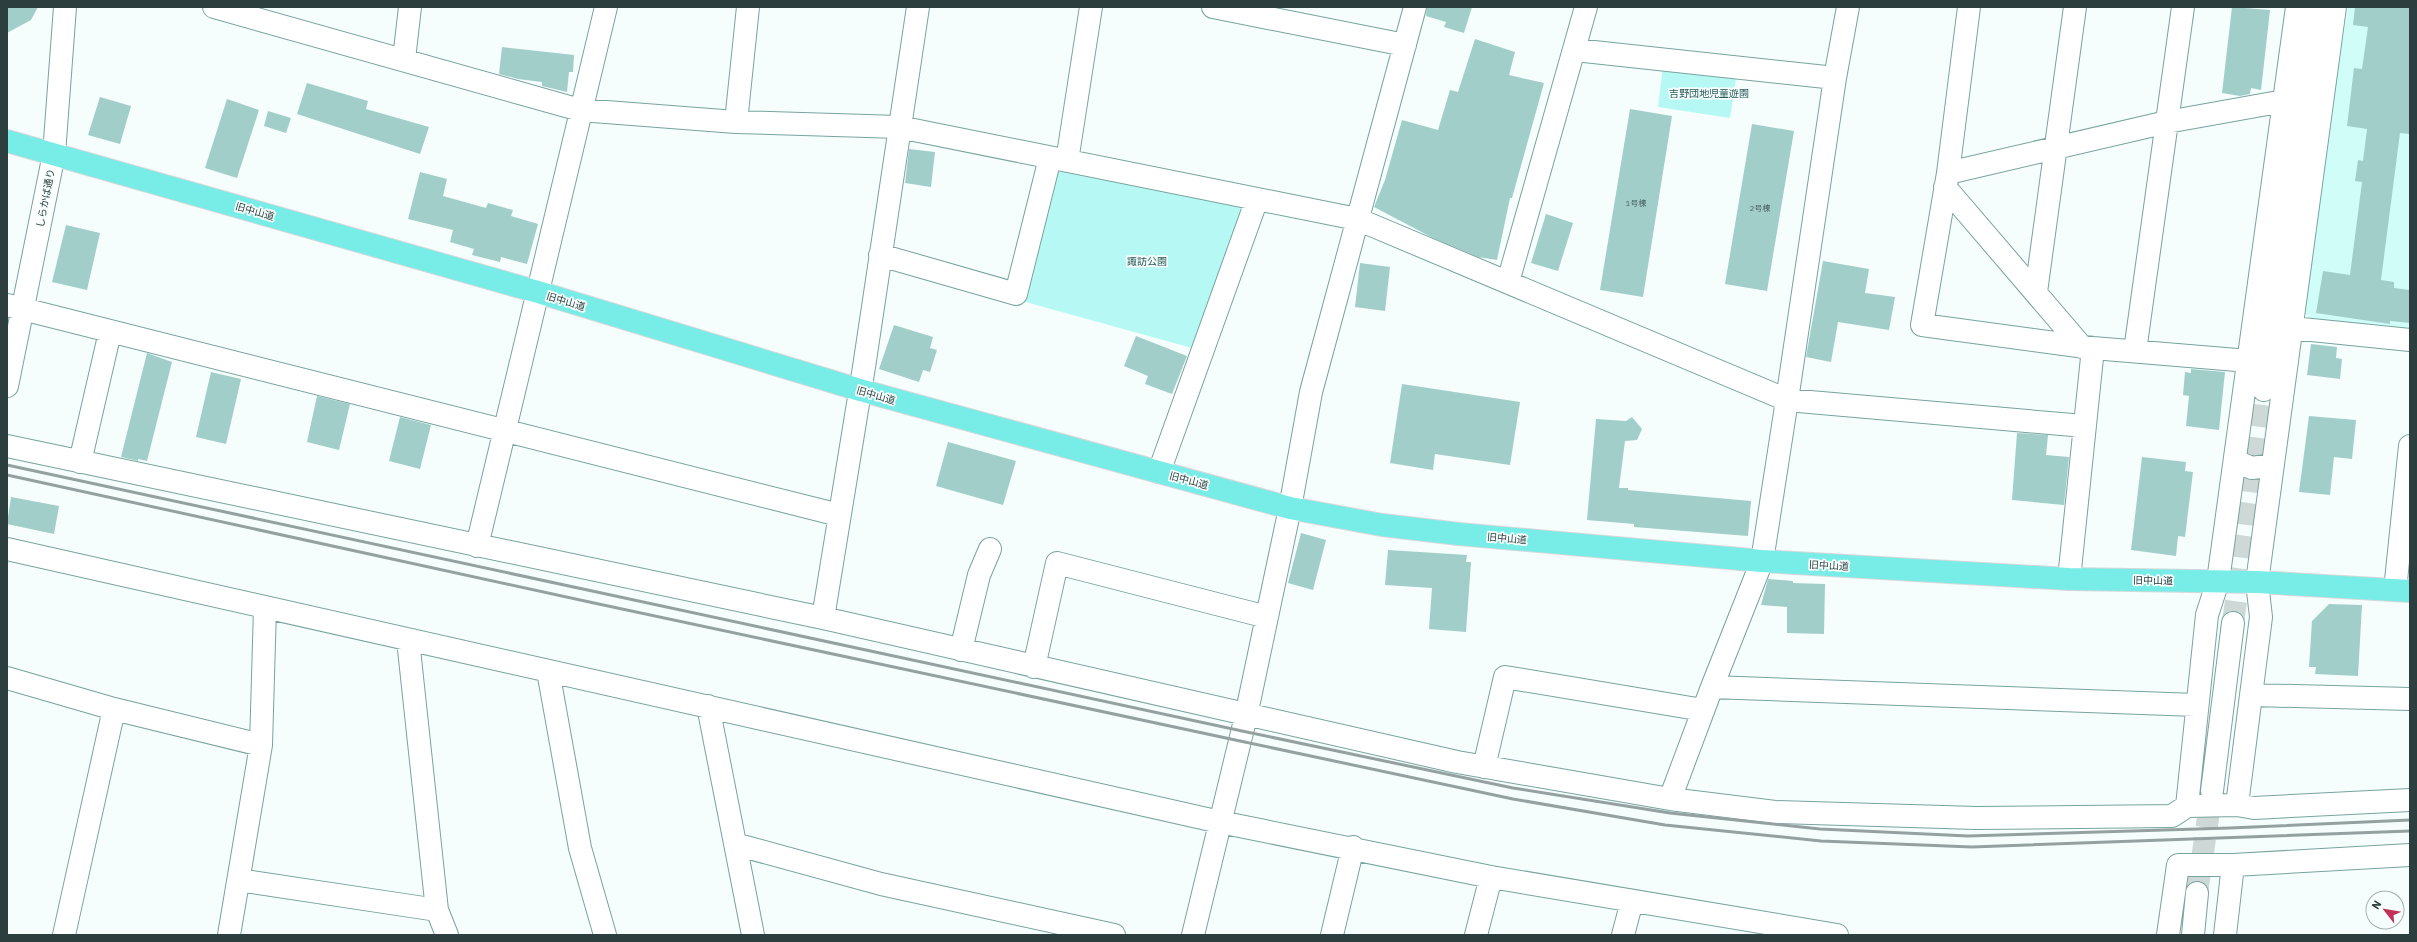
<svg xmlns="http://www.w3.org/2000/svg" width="2417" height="942" viewBox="0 0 2417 942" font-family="'IBM Plex Sans','Noto Sans JP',sans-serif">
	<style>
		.built { fill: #d1fdf9 }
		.green { fill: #b6f9f4 }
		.building { fill: #a2ceca }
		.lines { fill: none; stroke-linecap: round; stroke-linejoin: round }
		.minor-tunnel { stroke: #cdd8d7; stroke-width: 22; stroke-dasharray: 22 11; stroke-linecap: butt }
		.minor-casing { stroke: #78a39f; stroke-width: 24 }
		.major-casing { stroke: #d5d8d8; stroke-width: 24 }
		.minor { stroke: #fff; stroke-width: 22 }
		.major { stroke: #78ece7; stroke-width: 22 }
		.rail { stroke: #94a1a0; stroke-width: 3 }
		.labels { text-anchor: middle; stroke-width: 3.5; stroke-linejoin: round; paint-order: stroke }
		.number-label { font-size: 8px; fill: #4a6260 }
		.park-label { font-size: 10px; fill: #295956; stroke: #f5fefd }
		.street-label { font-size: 10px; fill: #2c3e3d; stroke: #f5fefd }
	</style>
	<rect width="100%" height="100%" fill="#f5fefd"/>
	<path class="built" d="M 2348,7 L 2410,7 L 2410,329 L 2310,318 L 2300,309 Z"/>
	<path class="green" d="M 1663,66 L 1729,73 L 1736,79 L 1730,118 L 1658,107 Z
		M 1057,171 L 1245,206 L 1192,348 L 1022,301 Z"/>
	<path class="building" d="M 7,7 L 38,7 L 31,20 L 7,33 Z
		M 1427,7 L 1472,7 L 1464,33 L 1444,27 L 1446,22 L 1426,16 Z
		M 2232,7 L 2270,10 L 2261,90 L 2251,88 L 2250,94 L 2240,96 L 2222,93 Z
		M 2355,7 L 2410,7 L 2410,134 L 2400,133 L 2381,280 L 2394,282 L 2394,288 L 2410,290 L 2410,323 L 2390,321 L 2390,324 L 2316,313 L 2323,271 L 2350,275 L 2362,182 L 2355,181 L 2358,160 L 2363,161 L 2367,129 L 2347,126 L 2354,68 L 2362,69 L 2368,27 L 2353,25 Z
		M 1475,39 L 1515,52 L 1509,75 L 1544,83 L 1512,198 L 1510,198 L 1497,260 L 1478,257 L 1433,238 L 1374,207 L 1385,180 L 1402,120 L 1438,130 L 1450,90 L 1458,92 Z
		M 502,47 L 574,55 L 573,72 L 569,72 L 567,92 L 542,86 L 542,82 L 518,79 L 499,74 Z
		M 307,83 L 368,101 L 366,109 L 429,127 L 420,154 L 297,114 Z
		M 100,97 L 131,106 L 120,144 L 88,135 Z
		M 227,99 L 259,110 L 237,178 L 205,168 Z
		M 1630,109 L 1672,116 L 1643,297 L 1600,290 Z
		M 268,111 L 291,118 L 286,133 L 264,126 Z
		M 1752,124 L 1794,131 L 1767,291 L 1725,284 Z
		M 909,149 L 935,152 L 931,187 L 905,183 Z
		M 420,172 L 447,179 L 443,196 L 486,208 L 488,203 L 513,210 L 511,216 L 538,224 L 527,264 L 501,257 L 500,262 L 472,255 L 474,249 L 450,242 L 453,230 L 408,219 Z
		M 1546,214 L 1573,223 L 1558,271 L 1531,263 Z
		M 66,225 L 100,233 L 87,290 L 52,282 Z
		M 1823,261 L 1869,269 L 1865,293 L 1895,297 L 1889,330 L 1838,322 L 1831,362 L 1806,357 Z
		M 1360,263 L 1390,267 L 1385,311 L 1355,307 Z
		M 894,325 L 933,337 L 930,348 L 937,350 L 930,372 L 923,370 L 919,382 L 879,369 Z
		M 1136,336 L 1187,356 L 1172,394 L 1145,384 L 1148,376 L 1124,366 Z
		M 2311,344 L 2337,347 L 2336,358 L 2342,359 L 2340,379 L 2307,375 Z
		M 147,353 L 172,362 L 147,461 L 138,459 L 138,461 L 121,457 Z
		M 2191,369 L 2225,372 L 2219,430 L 2186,426 L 2189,396 L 2183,395 L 2185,372 L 2191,373 Z
		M 211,372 L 241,379 L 226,444 L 196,437 Z
		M 1402,384 L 1520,402 L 1510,465 L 1435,454 L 1433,470 L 1390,463 Z
		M 317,396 L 350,404 L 339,450 L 307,442 Z
		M 2309,416 L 2356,420 L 2352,459 L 2334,457 L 2330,495 L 2299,492 Z
		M 400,417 L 431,425 L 420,469 L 389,461 Z
		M 1632,417 L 1642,429 L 1637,440 L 1625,441 L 1619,488 L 1628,488 L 1628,490 L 1751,501 L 1748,536 L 1634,527 L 1634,524 L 1587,520 L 1596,419 L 1626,421 Z
		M 2017,433 L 2048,435 L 2046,455 L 2069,457 L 2064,505 L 2012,500 Z
		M 948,442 L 1016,461 L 1003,505 L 936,486 Z
		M 2142,457 L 2186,462 L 2185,471 L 2193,472 L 2185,537 L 2178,536 L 2176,556 L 2131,550 Z
		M 11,497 L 59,506 L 54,534 L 7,524 Z
		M 1301,533 L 1326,540 L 1313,590 L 1288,583 Z
		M 1388,550 L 1467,555 L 1466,562 L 1471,562 L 1466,632 L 1429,629 L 1432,588 L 1385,585 Z
		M 1768,579 L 1793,581 L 1793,583 L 1825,584 L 1824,634 L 1787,633 L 1787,607 L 1761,605 Z
		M 2329,604 L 2362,605 L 2358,676 L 2315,674 L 2316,667 L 2309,667 L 2312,621 Z"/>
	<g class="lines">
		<path class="minor-tunnel" d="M 2233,623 L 2264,390
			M 2197,893 L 2212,791"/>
		<defs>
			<path id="minor" d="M 214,7 L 580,110 L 736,122 L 899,127 L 1357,219 L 1787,400 L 1835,78 L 1848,7
				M 1213,7 L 1405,45
				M 1969,7 L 1948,173 L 1922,325 L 2093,348 L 2249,361
				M 1575,50 L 1835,78
				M 404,59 L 410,7
				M 736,122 L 748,7
				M 1067,161 L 1091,7
				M 1948,173 L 2167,122 L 2284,101
				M 1945,187 L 2082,347
				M 880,255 L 1016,294 L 1050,158
				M 1508,282 L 1586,7
				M 2036,292 L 2075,7
				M 7,305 L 839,515
				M 2292,328 L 2410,340
				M 2135,351 L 2183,7
				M 7,386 L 54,154 L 65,7
				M 2264,390 L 2317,7
				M 7,446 L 823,618 L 1457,762 L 1670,799 L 1775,812 L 1976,818 L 2172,816 L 2187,806 L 2237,805 L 2254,808 L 2410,800
				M 2235,461 L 2252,468 L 2273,465
				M 80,462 L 110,332
				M 1159,472 L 1257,199
				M 477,546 L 606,7
				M 7,549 L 1220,822 L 1491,877 L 1837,935
				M 2069,579 L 2093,348
				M 2395,590 L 2410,446
				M 823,618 L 864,367 L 918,7
				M 408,640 L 437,910 L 447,935
				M 961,650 L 979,575 L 990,549
				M 1034,667 L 1057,563 L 1267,617
				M 548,671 L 580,848 L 605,935
				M 7,678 L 114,709 L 261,745
				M 1712,687 L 2196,705
				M 2253,695 L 2410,699
				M 708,706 L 753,935
				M 1484,767 L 1505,677 L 1703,710
				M 2212,791 L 2233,623
				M 1670,799 L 1712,687 L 1762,561 L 1787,400 L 2084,426
				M 2237,805 L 2261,617 L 2257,582 L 2335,7
				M 2187,806 L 2207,615 L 2218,581 L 2297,7
				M 735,844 L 881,884 L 1114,935
				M 239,880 L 437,910
				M 64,935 L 114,709
				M 229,935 L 261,745 L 265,608
				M 1193,935 L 1246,716 L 1290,508 L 1311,392 L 1415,7
				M 1332,935 L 1353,847
				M 1476,935 L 1491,877
				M 1623,935 L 1632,901
				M 2168,935 L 2178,865 L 2233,865
				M 2193,935 L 2197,893
				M 2225,935 L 2233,865 L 2410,855"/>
			<path id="major" d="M 7,141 L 538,292 L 860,390 L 1290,508 L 1382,525 L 1459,534 L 1762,561 L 2069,579 L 2257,582 L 2410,591"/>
		</defs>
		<use href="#minor" class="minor-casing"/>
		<use href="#major" class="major-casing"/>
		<use href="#minor" class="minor"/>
		<use href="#major" class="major"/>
		<path class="rail" d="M 7,465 L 1242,731 L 1513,788 L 1670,813 L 1820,829 L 1968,836 L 2230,828 L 2410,820
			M 7,475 L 594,603 L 1240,741 L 1513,799 L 1665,825 L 1821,841 L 1972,847 L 2410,831"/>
	</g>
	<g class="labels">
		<g class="number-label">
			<text x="1636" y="206">1号棟</text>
			<text x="1760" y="211">2号棟</text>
		</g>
		<g class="park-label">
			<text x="1709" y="97">吉野団地児童遊園</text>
			<text x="1147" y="265">諏訪公園</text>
		</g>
		<g class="street-label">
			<text transform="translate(45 198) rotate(-79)" y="4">しらかば通り</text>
			<text transform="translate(255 211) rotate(16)" y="4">旧中山道</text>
			<text transform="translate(566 301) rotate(17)" y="4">旧中山道</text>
			<text transform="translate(876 395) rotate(16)" y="4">旧中山道</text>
			<text transform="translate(1189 480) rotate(15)" y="4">旧中山道</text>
			<text transform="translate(1507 538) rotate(5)" y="4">旧中山道</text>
			<text transform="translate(1829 565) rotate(3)" y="4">旧中山道</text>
			<text transform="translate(2153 580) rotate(1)" y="4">旧中山道</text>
		</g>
	</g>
	<rect width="2417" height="942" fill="none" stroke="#2c3e3d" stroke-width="16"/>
	<g transform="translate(2385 910) rotate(301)"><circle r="19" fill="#f5fefd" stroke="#a5b1b0"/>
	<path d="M0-3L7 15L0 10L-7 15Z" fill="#c13158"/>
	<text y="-6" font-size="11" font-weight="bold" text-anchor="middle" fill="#2c3e3d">N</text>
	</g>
</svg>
